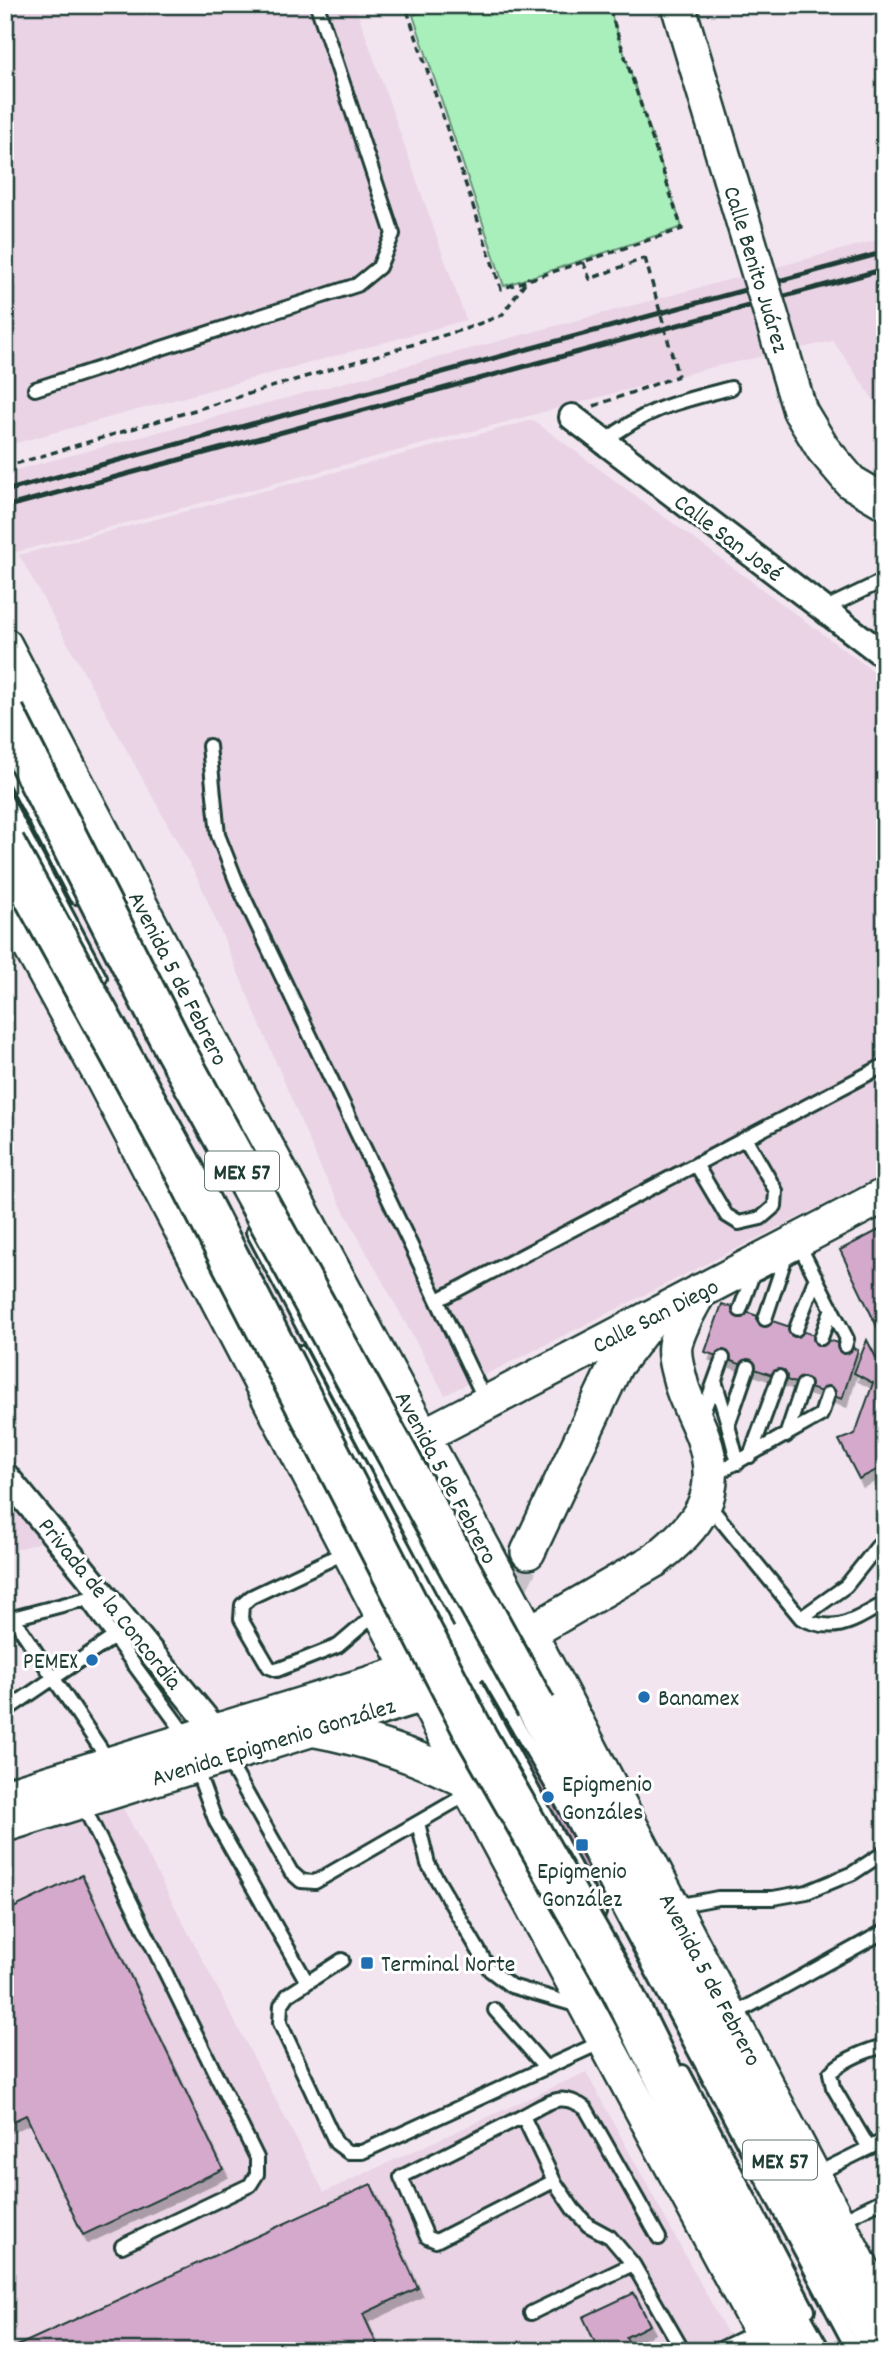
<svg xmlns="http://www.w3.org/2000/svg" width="890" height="2356" viewBox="0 0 890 2356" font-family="Dekko,sans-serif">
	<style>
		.built { fill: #e9d3e5 }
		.green { fill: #a9efbc; stroke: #649678; stroke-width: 2 }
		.building { fill: #d5a9cc; stroke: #1f3d34; stroke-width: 2; filter: url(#shadow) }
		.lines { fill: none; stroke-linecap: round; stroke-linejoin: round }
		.secondary-tunnel { stroke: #c8c3ca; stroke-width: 33; stroke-dasharray: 33 17; stroke-linecap: butt }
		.lane-casing { stroke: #1f3d34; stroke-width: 18 }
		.street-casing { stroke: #1f3d34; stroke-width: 30 }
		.secondary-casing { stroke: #1f3d34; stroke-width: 38 }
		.highway-casing { stroke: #1f3d34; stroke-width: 44 }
		.path { stroke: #1f3d34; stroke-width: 3.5; stroke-dasharray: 7 5; stroke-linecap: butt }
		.lane { stroke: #fff; stroke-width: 12 }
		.street { stroke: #fff; stroke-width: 24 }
		.secondary { stroke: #fff; stroke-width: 33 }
		.highway { stroke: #fff; stroke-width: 38 }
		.rail { stroke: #1f3d34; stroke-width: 5 }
		.secondary-bridge-casing { stroke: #1f3d34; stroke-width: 38; stroke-linecap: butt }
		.highway-bridge-casing { stroke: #1f3d34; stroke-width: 44; stroke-linecap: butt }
		.path-bridge { stroke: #1f3d34; stroke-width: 3.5; stroke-dasharray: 7 5; stroke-linecap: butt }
		.secondary-bridge { stroke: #fff; stroke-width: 33 }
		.highway-bridge { stroke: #fff; stroke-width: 38 }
		.poi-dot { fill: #1f6fb2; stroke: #fff; stroke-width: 2.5 }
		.labels { text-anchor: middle; stroke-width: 6; stroke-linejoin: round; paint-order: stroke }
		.shield { fill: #fff; stroke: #627771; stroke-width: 2 }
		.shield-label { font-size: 23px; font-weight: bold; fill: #1f3d34 }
		.street-label { font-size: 24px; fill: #1f3d34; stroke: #fff }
		.poi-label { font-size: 24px; fill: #1f3d34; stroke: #fff; text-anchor: start }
	</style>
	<defs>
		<filter id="shadow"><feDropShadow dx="4.5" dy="8" stdDeviation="0" flood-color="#0004"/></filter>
	</defs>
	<rect width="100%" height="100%" fill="#f2e5f0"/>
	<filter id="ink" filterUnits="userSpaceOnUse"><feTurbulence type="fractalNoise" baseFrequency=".0143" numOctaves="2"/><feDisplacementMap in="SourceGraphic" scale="14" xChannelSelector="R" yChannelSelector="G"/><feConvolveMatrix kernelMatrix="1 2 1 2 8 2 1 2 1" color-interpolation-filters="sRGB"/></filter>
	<g filter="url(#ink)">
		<path class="built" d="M 5,5 L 355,5 L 466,320 L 5,446 Z
			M 885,238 L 885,416 L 833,341 L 709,368 L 5,555 L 5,473 Z
			M 533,420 L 885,680 L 885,1174 L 445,1395 L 322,1171 L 200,883 L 19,555 Z
			M 5,1480 L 53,1538 L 5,1553 Z
			M 122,1806 L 324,2192 L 586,2072 L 737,2351 L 5,2351 L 5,1842 Z"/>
		<path class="green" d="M 444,5 L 608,5 L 682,227 L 504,286 L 413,15 Z"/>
		<path class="building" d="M 885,1227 L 885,1343 L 840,1250 Z
			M 722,1304 L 858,1350 L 842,1399 L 705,1352 Z
			M 867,1340 L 885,1375 L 885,1466 L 859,1479 L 839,1440 L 855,1434 L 873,1383 L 854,1373 Z
			M 508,1714 L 596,1876 L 588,1881 L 499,1718 Z
			M 82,1875 L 223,2169 L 83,2235 L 26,2115 L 5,2125 L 5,1912 Z
			M 371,2184 L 418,2288 L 363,2314 L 380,2351 L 6,2351 Z
			M 634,2293 L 650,2325 L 626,2337 L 633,2351 L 599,2351 L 583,2317 Z"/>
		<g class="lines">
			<path class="secondary-tunnel" d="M 495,1740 L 486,1678 L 497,1611 L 528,1552"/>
			<defs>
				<path id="lane" d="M 35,389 L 357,285 L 379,267 L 393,234 L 317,5
					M 604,442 C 646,408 681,401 731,388
					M 824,609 L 878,583
					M 209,746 L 218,835 L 237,883 L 486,1402
					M 5,762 L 76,897
					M 5,799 L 100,978
					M 697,1166 L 726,1215 L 739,1223 L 761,1218 L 775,1206 L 776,1191 L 746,1139
					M 253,1232 L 467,1636
					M 798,1243 L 847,1339 L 845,1346
					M 438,1300 L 885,1065
					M 740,1310 L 754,1271
					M 765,1319 L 787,1253
					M 796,1329 L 816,1277
					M 821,1338 L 832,1308
					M 299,1352 L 455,1645
					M 715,1381 L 728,1424
					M 702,1416 L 723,1358
					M 786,1436 L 803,1385
					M 750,1456 L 779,1377
					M 738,1463 L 728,1425 L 748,1367
					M 714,1475 L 821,1415 L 828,1394
					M 707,1503 L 801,1618 C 836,1635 853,1621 885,1603
					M 348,1551 L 251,1597 L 242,1605 L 241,1619 L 269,1667 L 277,1670 L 338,1646 L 379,1611
					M 86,1599 L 187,1737
					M 801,1618 L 846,1586 L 885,1537
					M 14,1619 L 109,1761
					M 5,1620 L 93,1597
					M 480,1662 L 567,1811 L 854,2351
					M 468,1671 L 599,1913
					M 5,1711 L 114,1637
					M 226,1757 L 291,1872 L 301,1881 L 315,1882 L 471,1792
					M 195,1765 L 216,1822 L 307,1982
					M 81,1801 L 257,2158 L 257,2174 L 250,2185 L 122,2246
					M 418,1823 L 428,1864 L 490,1970 L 511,1986 L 579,2006
					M 676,1906 L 718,1898 L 773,1898 L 807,1892 L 853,1873 L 885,1852
					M 342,1960 L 288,1995 L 281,2005 L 280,2023 L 336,2143 L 348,2152 L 362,2152 L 604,2041
					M 495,2010 L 546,2068
					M 731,2016 L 885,1931
					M 683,2072 L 808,2310
					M 523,2116 C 548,2103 561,2090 586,2109 L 659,2238
					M 869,2148 L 833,2087 L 830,2073 C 843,2060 863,2052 880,2047 L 885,2049
					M 816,2174 L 885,2140
					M 554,2181 L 436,2241 L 427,2237 L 401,2177 L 523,2116 L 554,2181 L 573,2209 L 588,2225 L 610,2237 L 633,2264
					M 838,2222 L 885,2199
					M 531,2313 L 633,2264 L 683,2351
					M 716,2351 L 759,2330"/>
				<path id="street" d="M 572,417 L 885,656
					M 5,1475 L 216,1731"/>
				<path id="secondary" d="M 800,411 L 823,449 L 851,482 L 885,502
					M 5,645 L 253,1121 L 553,1677 L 885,2312
					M 5,901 L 103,1080 L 446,1738 L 471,1792 L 771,2351
					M 425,1435 L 885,1195
					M 528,1552 L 616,1365 L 649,1322
					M 316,1730 C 370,1740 416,1756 465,1780
					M 5,1796 L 410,1671 L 515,1612
					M 5,1825 L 422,1695 L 655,1560 C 698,1525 724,1496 703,1437 C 697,1420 688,1405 682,1387 C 679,1374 673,1358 675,1345 C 679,1326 691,1308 700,1291"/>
				<path id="highway" d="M 536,1707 L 882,2351
					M 620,1987 L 729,2208 L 809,2351"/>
			</defs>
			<use href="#lane" class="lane-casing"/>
			<use href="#street" class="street-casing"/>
			<use href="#secondary" class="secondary-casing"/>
			<use href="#highway" class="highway-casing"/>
			<path class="path" d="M 433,5 L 408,13 L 501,289 L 682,229 L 608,5
				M 583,262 L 590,279 L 645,258
				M 594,406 L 678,376
				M 5,467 L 468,328 L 502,315 L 529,277"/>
			<use href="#lane" class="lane"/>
			<use href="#street" class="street"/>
			<use href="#secondary" class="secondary"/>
			<use href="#highway" class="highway"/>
			<path class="rail" d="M 5,491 L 885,252
				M 5,507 L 885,269"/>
			<defs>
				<path id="secondary-bridge" d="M 678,5 L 800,411"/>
				<path id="highway-bridge" d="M 5,714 L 174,1048 L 536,1707
					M 5,844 L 183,1168 L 475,1734 L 620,1987"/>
			</defs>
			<use href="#secondary-bridge" class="secondary-bridge-casing"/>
			<use href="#highway-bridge" class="highway-bridge-casing"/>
			<path class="path-bridge" d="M 645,258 L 678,376"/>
			<use href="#secondary-bridge" class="secondary-bridge"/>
			<use href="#highway-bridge" class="highway-bridge"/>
		</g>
	</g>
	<g class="poi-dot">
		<circle cx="92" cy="1660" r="7"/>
		<circle cx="644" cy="1697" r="7"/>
		<circle cx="548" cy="1797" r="7"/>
		<rect x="575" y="1838" width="14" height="14" rx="3.5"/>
		<rect x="360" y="1956" width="14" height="14" rx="3.5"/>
	</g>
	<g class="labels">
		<g class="shield">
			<rect x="205" y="1151.5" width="74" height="39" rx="5"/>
			<rect x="743" y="2140.5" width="74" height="39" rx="5"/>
		</g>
		<g class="shield-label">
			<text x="242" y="1179">MEX 57</text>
			<text x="780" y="2168">MEX 57</text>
		</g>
		<g class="street-label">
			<text transform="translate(757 269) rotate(73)" y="8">Calle Benito Juárez</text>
			<text transform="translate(729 537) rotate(37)" y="8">Calle San José</text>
			<text transform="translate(179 978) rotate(63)" y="8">Avenida 5 de Febrero</text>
			<text transform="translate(655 1315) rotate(-27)" y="8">Calle San Diego</text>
			<text transform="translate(447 1477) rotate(62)" y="8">Avenida 5 de Febrero</text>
			<text transform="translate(111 1603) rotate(51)" y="8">Privada de la Concordia</text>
			<text transform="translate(273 1741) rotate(-17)" y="8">Avenida Epigmenio González</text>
			<text transform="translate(711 1979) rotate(62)" y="8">Avenida 5 de Febrero</text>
		</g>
		<g class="poi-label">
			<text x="78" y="1668" text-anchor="end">PEMEX</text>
			<text x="658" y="1705">Banamex</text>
			<text x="562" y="1791">Epigmenio<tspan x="562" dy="28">Gonzáles</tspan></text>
			<text x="582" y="1878" text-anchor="middle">Epigmenio<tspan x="582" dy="28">González</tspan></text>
			<text x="381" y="1971">Terminal Norte</text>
		</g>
	</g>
	<rect width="890" height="2356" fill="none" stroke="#fff" stroke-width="28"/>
	<rect x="14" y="14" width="862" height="2328" fill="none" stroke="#1f3d34" stroke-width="2.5" filter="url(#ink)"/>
</svg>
